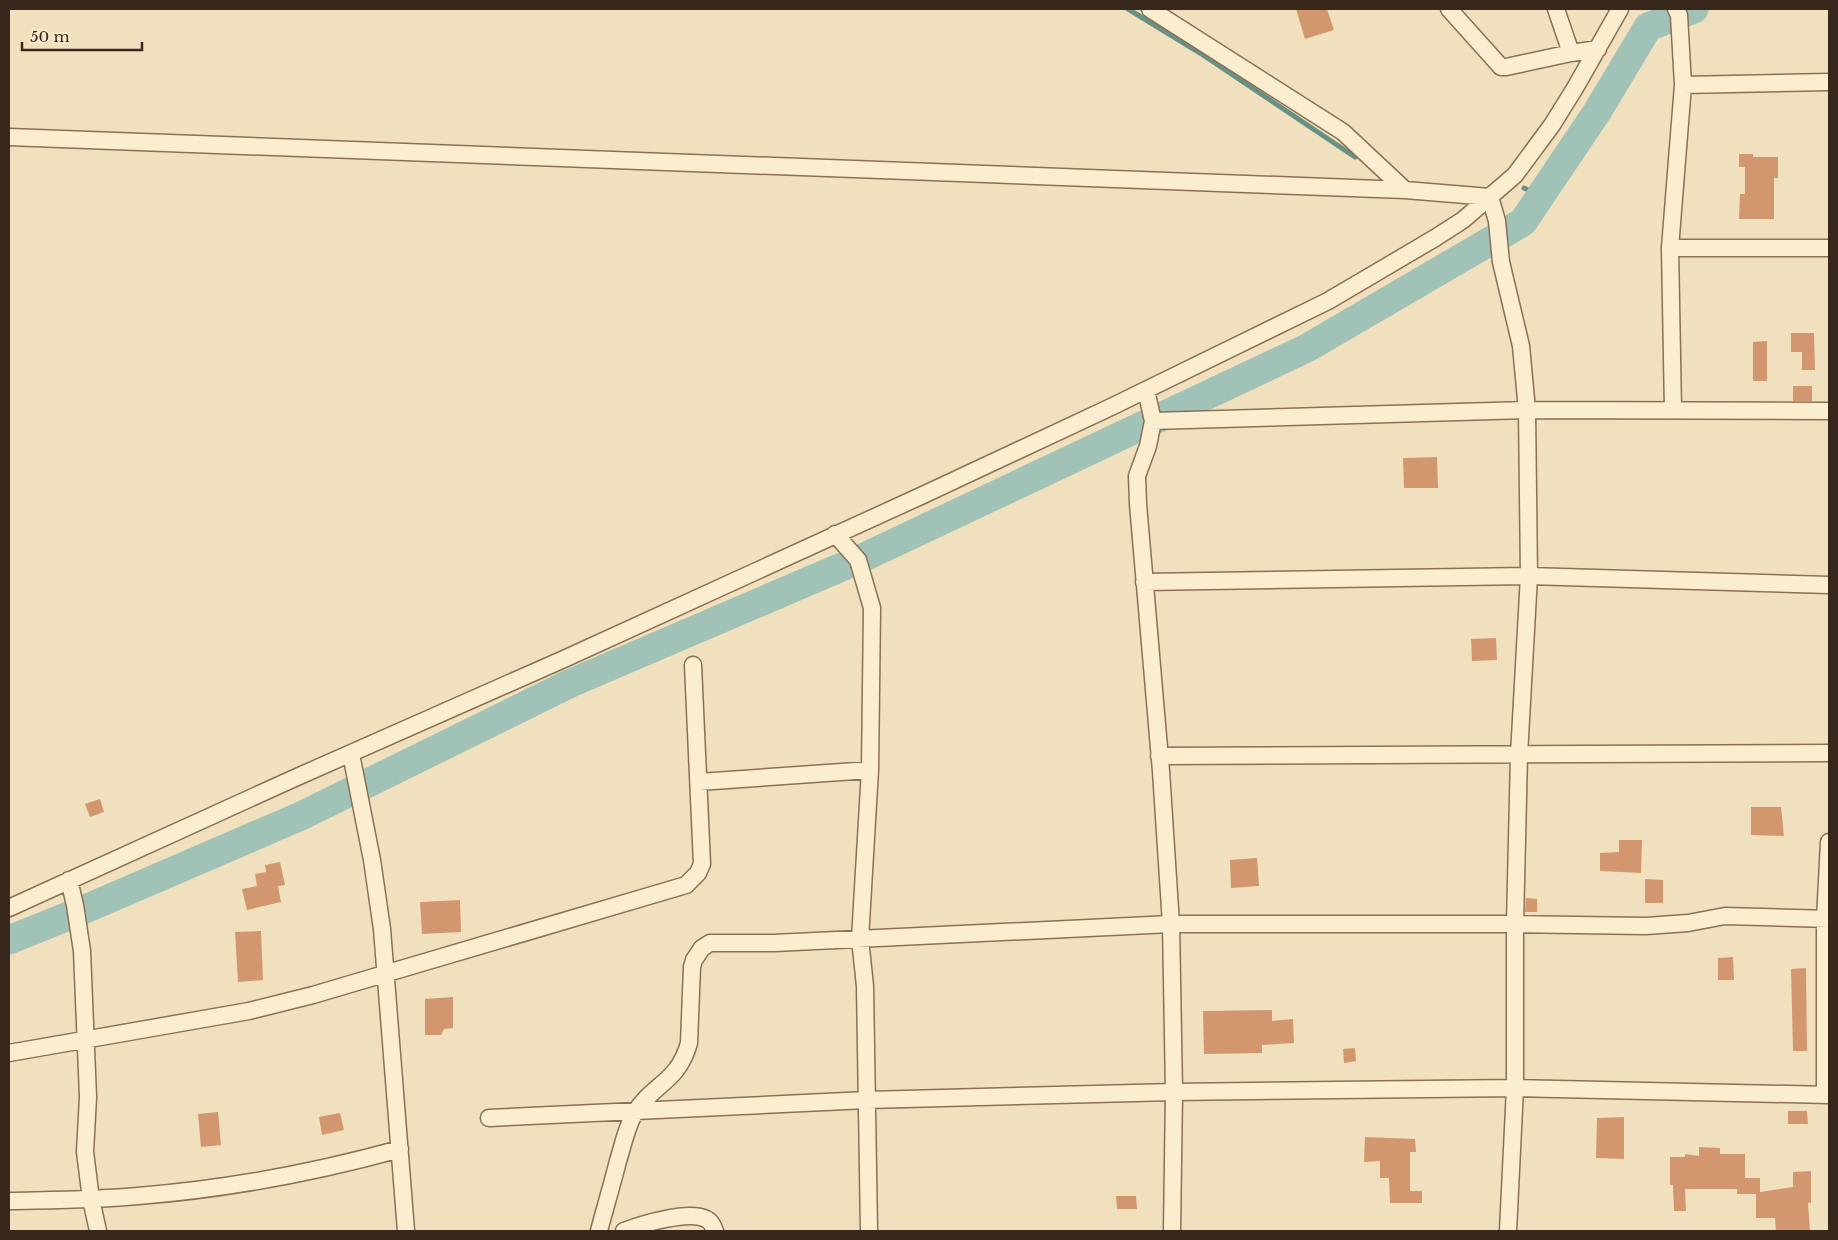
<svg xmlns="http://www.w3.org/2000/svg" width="1838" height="1240" viewBox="0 0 1838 1240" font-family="'Libre Baskerville',serif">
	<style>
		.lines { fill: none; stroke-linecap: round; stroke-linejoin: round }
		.stream { stroke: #689085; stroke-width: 5 }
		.river { stroke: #a1c2b7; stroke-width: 29 }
		.building { fill: #d2976f }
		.minor-casing { stroke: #8a7055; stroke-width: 19 }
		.minor { stroke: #fbeed0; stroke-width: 16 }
	</style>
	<rect width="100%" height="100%" fill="#f1e0bd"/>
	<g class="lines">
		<path class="stream" d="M 1128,9 L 1200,53 L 1355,157
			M 1524,188 L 1541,196"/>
		<path class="river" d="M 9,940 L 76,913 L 301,816 L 571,683 L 858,560 L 1307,348 L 1523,222 L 1597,112 L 1648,27 L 1694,9"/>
	</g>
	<path class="building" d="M 1296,9 L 1327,9 L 1334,30 L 1305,39 Z
		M 1739,154 L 1753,154 L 1753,157 L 1778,157 L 1778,178 L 1774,178 L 1774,219 L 1739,219 L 1740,194 L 1745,194 L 1745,167 L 1739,167 Z
		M 1791,333 L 1814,333 L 1815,370 L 1802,370 L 1802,352 L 1791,352 Z
		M 1767,341 L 1767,381 L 1753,381 L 1753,342 Z
		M 1793,386 L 1812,386 L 1812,401 L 1793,401 Z
		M 1437,457 L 1438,488 L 1404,488 L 1403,458 Z
		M 1496,638 L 1497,660 L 1472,661 L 1471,639 Z
		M 100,799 L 104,812 L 90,817 L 85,804 Z
		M 1751,807 L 1781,807 L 1784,836 L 1751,835 Z
		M 1619,840 L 1642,840 L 1641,873 L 1600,871 L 1600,853 L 1619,852 Z
		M 1257,858 L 1259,886 L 1231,888 L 1230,860 Z
		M 280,862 L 285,885 L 278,886 L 281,902 L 247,910 L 242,889 L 257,886 L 255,874 L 266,872 L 265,865 Z
		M 1645,879 L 1663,880 L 1663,903 L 1645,903 Z
		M 1526,898 L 1537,899 L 1537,912 L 1525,912 Z
		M 460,900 L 461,932 L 422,934 L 420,902 Z
		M 261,931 L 263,980 L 238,982 L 235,932 Z
		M 1733,957 L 1734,980 L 1718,980 L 1718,958 Z
		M 1806,968 L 1807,1051 L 1793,1051 L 1791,969 Z
		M 453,997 L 453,1028 L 444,1029 L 441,1035 L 425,1035 L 425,999 Z
		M 1272,1010 L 1272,1021 L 1293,1019 L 1294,1043 L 1262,1045 L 1262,1053 L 1204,1054 L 1203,1011 Z
		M 1355,1048 L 1356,1061 L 1344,1063 L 1343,1049 Z
		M 1788,1111 L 1807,1111 L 1808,1124 L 1788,1124 Z
		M 218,1112 L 221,1145 L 201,1147 L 198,1114 Z
		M 340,1113 L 344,1130 L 322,1135 L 319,1117 Z
		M 1624,1117 L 1624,1159 L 1596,1158 L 1597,1118 Z
		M 1365,1137 L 1415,1139 L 1416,1152 L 1410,1152 L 1410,1191 L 1422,1191 L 1422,1203 L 1390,1203 L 1389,1178 L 1380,1178 L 1380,1161 L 1364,1162 Z
		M 1699,1147 L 1720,1148 L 1720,1154 L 1745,1154 L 1745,1178 L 1760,1178 L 1760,1192 L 1793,1187 L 1793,1172 L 1811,1171 L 1811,1203 L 1808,1203 L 1810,1231 L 1776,1231 L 1775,1218 L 1756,1218 L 1756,1194 L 1737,1194 L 1737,1189 L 1685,1189 L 1686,1211 L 1674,1211 L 1673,1185 L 1670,1185 L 1670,1157 L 1685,1157 L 1685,1154 L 1699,1156 Z
		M 1116,1196 L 1136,1196 L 1137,1209 L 1117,1209 Z"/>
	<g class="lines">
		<defs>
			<path id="minor" d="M 1150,9 L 1343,132 L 1405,190
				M 1449,9 L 1501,67 L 1506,67 L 1571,53 L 1598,49
				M 1556,9 L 1571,53
				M 1683,85 L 1829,82
				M 9,137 L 1405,190 L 1490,197 L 1497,221 L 1501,262 L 1521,346 L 1527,410 L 1529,576 L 1519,755 L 1515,924 L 1515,1088 L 1508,1231
				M 1670,248 L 1829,248
				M 1146,390 L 1153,421 L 1148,446 L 1137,476 L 1138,504 L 1161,771 L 1171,924 L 1174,1092 L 1172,1231
				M 1673,410 L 1670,248 L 1683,85 L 1679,15 L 1676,9
				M 1153,421 L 1527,410 L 1829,411
				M 835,534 L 858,560 L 872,608 L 870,770 L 860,939 L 865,986 L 869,1231
				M 1144,582 L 1529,576 L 1829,585
				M 351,754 L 372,860 L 382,929 L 406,1231
				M 1159,756 L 1829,753
				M 699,782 L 870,770
				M 69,880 L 75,905 L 82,951 L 88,1097 L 85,1152 L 91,1199 L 98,1231
				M 9,908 L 297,777 L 564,659 L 923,495 L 1111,407 L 1328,301 L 1435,238 L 1463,220 L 1515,175 L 1552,125 L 1575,88 L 1620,9
				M 9,1053 L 249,1011 L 313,995 L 686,885 L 698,873 L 702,864 L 693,665
				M 1825,1095 L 1825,919 L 1829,842
				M 489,1118 L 867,1100 L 1174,1092 L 1515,1088 L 1829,1095
				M 9,1201 C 52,1200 95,1200 138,1196 C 227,1189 313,1173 400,1149
				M 599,1231 C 605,1208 612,1185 618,1161 C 623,1145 626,1129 634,1114 C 652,1084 678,1083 689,1043 L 692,967 L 694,960 L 702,948 L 710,943 L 774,943 L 1171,924 L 1515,924 L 1646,926 L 1688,923 L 1725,916 L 1829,919
				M 624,1231 C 642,1224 689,1210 706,1219 C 711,1221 713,1226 715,1231"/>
		</defs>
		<use href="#minor" class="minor-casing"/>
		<use href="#minor" class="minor"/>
	</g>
	<rect width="1838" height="1240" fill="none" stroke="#38281b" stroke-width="20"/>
	<path d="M22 42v8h120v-8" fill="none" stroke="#38281b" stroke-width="2.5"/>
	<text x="30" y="42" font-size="15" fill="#38281b" stroke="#f8ebcd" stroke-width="4" paint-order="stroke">50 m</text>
</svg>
